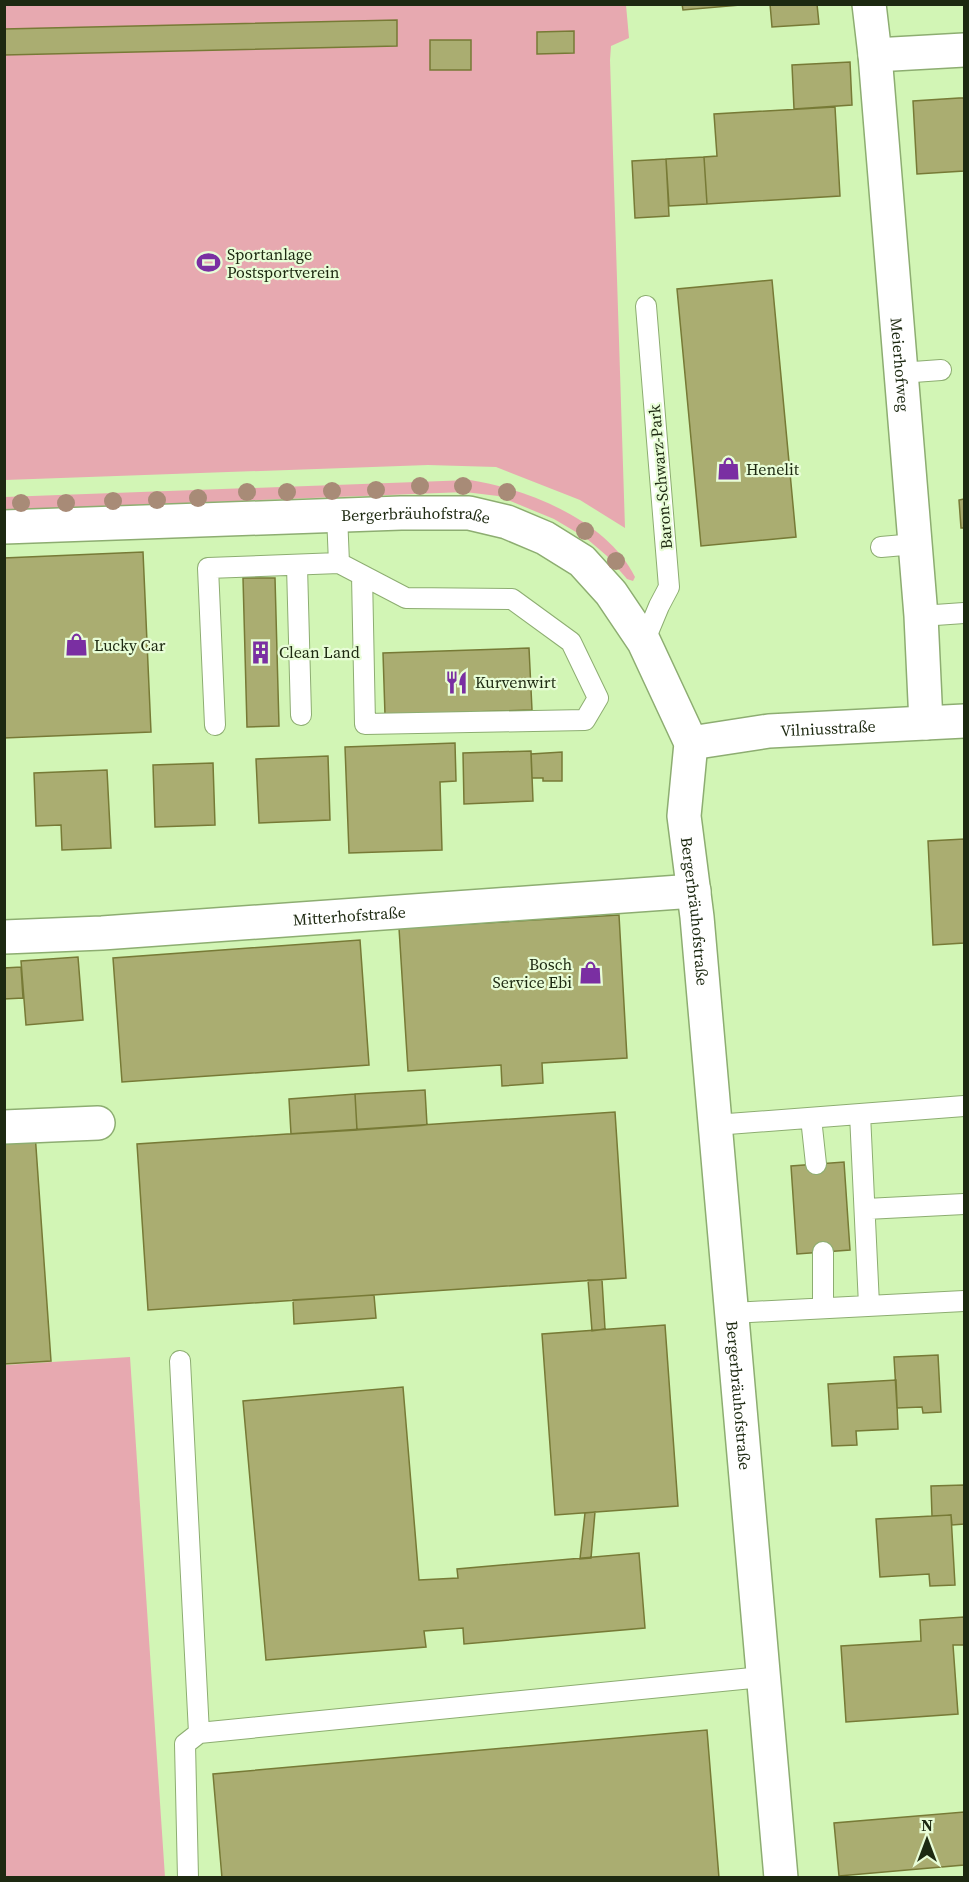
<svg xmlns="http://www.w3.org/2000/svg" width="969" height="1882" viewBox="0 0 969 1882" font-family="'Source Serif 4',serif">
	<style>
		.green { fill: #e7a9b0 }
		.building { fill: #aaad71; stroke: #777a36; stroke-width: 1.5 }
		.lines { fill: none; stroke-linecap: round; stroke-linejoin: round }
		.lane-casing { stroke: #8dad71; stroke-width: 22 }
		.street-casing { stroke: #8dad71; stroke-width: 36 }
		.lane { stroke: #fff; stroke-width: 20 }
		.street { stroke: #fff; stroke-width: 33 }
		.tree { fill: #a88b77 }
		.labels { text-anchor: middle; stroke-width: 4.5; stroke-linejoin: round; paint-order: stroke }
		.poi-label { font-size: 16px; fill: #1d2911; stroke: #e8fdd7; text-anchor: start }
		.street-label { font-size: 16px; fill: #1d2911; stroke: #e8fdd7 }
	</style>
	<rect width="100%" height="100%" fill="#d2f5b5"/>
	<path class="green" d="M 5,5 L 626,5 L 629,38 L 611,46 L 610,60 L 625,528 L 580,500 L 496,467 L 428,465 L 5,480 Z
		M 470,480 C 528,489 608,521 635,577 L 633,581 L 627,579 L 607,556 L 586,538 L 554,519 L 498,496 L 465,492 L 5,510 L 5,497 Z
		M 130,1357 L 165,1877 L 5,1877 L 5,1365 Z"/>
	<path class="building" d="M 682,4 L 752,4 L 683,10 Z
		M 770,4 L 817,4 L 819,24 L 772,27 Z
		M 397,20 L 397,46 L 4,55 L 4,29 Z
		M 574,31 L 574,53 L 537,54 L 537,32 Z
		M 430,40 L 471,40 L 471,70 L 430,70 Z
		M 850,62 L 852,105 L 794,109 L 792,65 Z
		M 959,98 L 964,98 L 964,171 L 917,174 L 913,101 Z
		M 835,107 L 840,196 L 707,204 L 704,157 L 717,156 L 714,114 Z
		M 704,157 L 707,204 L 669,206 L 666,159 Z
		M 666,159 L 669,216 L 635,218 L 632,161 Z
		M 772,280 L 796,537 L 701,546 L 677,289 Z
		M 964,499 L 964,528 L 961,528 L 959,500 Z
		M 143,552 L 151,732 L 4,738 L 4,558 Z
		M 243,578 L 275,578 L 279,726 L 247,727 Z
		M 529,648 L 532,710 L 385,715 L 383,653 Z
		M 455,743 L 456,781 L 440,782 L 442,850 L 349,853 L 345,747 Z
		M 531,751 L 533,801 L 464,804 L 463,753 Z
		M 562,752 L 562,781 L 543,781 L 543,778 L 532,778 L 531,754 Z
		M 328,756 L 330,820 L 259,823 L 256,759 Z
		M 213,763 L 215,825 L 155,827 L 153,765 Z
		M 107,770 L 111,848 L 62,850 L 61,825 L 36,826 L 34,773 Z
		M 964,839 L 964,943 L 933,945 L 928,841 Z
		M 619,915 L 627,1058 L 542,1063 L 543,1083 L 502,1086 L 501,1065 L 408,1071 L 399,928 Z
		M 360,940 L 369,1065 L 122,1082 L 113,958 Z
		M 78,957 L 83,1020 L 26,1025 L 21,961 Z
		M 21,967 L 23,998 L 4,999 L 4,968 Z
		M 425,1090 L 427,1125 L 357,1130 L 355,1094 Z
		M 355,1094 L 357,1130 L 291,1134 L 289,1099 Z
		M 615,1112 L 626,1278 L 148,1310 L 137,1144 Z
		M 35,1133 L 51,1361 L 4,1364 L 4,1135 Z
		M 844,1162 L 850,1250 L 797,1254 L 791,1166 Z
		M 588,1280 L 602,1280 L 605,1329 L 592,1331 Z
		M 374,1295 L 376,1318 L 294,1324 L 293,1300 Z
		M 665,1325 L 678,1506 L 555,1515 L 542,1334 Z
		M 938,1355 L 941,1412 L 923,1413 L 922,1407 L 897,1408 L 894,1357 Z
		M 896,1380 L 898,1429 L 856,1431 L 857,1445 L 832,1446 L 828,1384 Z
		M 403,1387 L 419,1580 L 458,1578 L 457,1569 L 639,1553 L 645,1628 L 464,1644 L 463,1628 L 424,1631 L 426,1647 L 266,1660 L 243,1401 Z
		M 964,1485 L 964,1524 L 952,1525 L 951,1515 L 932,1516 L 931,1486 Z
		M 595,1512 L 591,1558 L 580,1559 L 585,1513 Z
		M 951,1515 L 955,1585 L 930,1586 L 929,1574 L 880,1577 L 876,1519 Z
		M 964,1617 L 964,1645 L 953,1645 L 958,1714 L 846,1722 L 841,1646 L 921,1641 L 920,1620 Z
		M 707,1730 L 719,1878 L 222,1878 L 213,1774 Z
		M 964,1812 L 964,1865 L 839,1876 L 834,1823 Z"/>
	<g class="lines">
		<defs>
			<path id="lane" d="M 900,373 L 941,370
				M 337,515 L 339,563
				M 881,547 L 915,544
				M 297,566 L 301,715
				M 921,616 L 964,613
				M 644,642 L 659,606 L 669,587 L 646,306
				M 215,725 L 208,568 L 339,563 L 406,598 L 512,599 L 571,642 L 598,698 L 585,720 L 365,724 L 362,575
				M 860,1114 L 869,1305
				M 811,1118 L 816,1164
				M 715,1125 L 964,1106
				M 866,1209 L 964,1204
				M 823,1252 L 823,1307
				M 732,1313 L 964,1301
				M 180,1361 L 199,1733 L 185,1744 L 188,1878
				M 199,1733 L 762,1677"/>
			<g id="street">
				<path id="s1" d="M 869,4 L 875,55 L 921,616 L 926,723"/>
				<path d="M 875,55 L 964,50"/>
				<path id="s2" d="M 4,527 L 401,513 L 469,513 L 507,522 L 545,538 L 582,561 L 611,593 L 644,642 L 691,743 L 684,816 L 697,917 L 781,1878"/>
				<path id="s3" d="M 691,743 L 769,731 L 964,721"/>
				<path id="s4" d="M 4,937 L 102,933 L 694,891"/>
				<path d="M 4,1127 L 98,1123"/>
			</g>
		</defs>
		<use href="#lane" class="lane-casing"/>
		<use href="#street" class="street-casing"/>
		<use href="#lane" class="lane"/>
		<use href="#street" class="street"/>
	</g>
	<g class="tree">
		<circle cx="420" cy="486" r="9"/>
		<circle cx="463" cy="486" r="9"/>
		<circle cx="376" cy="490" r="9"/>
		<circle cx="332" cy="491" r="9"/>
		<circle cx="247" cy="492" r="9"/>
		<circle cx="287" cy="492" r="9"/>
		<circle cx="507" cy="492" r="9"/>
		<circle cx="198" cy="498" r="9"/>
		<circle cx="157" cy="500" r="9"/>
		<circle cx="113" cy="501" r="9"/>
		<circle cx="21" cy="503" r="9"/>
		<circle cx="66" cy="503" r="9"/>
		<circle cx="585" cy="531" r="9"/>
		<circle cx="616" cy="561" r="9"/>
	</g>
	<defs>
		<symbol id="stadium-bare" viewBox="-9 -9 18 18"><path d="M0-5a6.5 5 0 1 0 0 10a6.5 5 0 1 0 0-10ZM-3.5-1.8h7v3.6h-7Z" fill="#7a2fa2" stroke="#e8fdd7" stroke-width="2.5" paint-order="stroke"/></symbol>
		<symbol id="shop-bare" viewBox="-9 -9 18 18"><path d="M-5-2.5h2.3a2.7 3.5 0 0 1 5.4 0H5L5.5 6h-11ZM-1.5-2.5h3a1.5 2.3 0 0 0-3 0Z" fill="#7a2fa2" stroke="#e8fdd7" stroke-width="2.5" paint-order="stroke"/></symbol>
		<symbol id="building-bare" viewBox="-9 -9 18 18"><path d="M-4-6H4V6H1V3H-1V6H-4ZM-2.5-4.3h1.7v1.8h-1.7ZM.8-4.3h1.7v1.8H.8ZM-2.5-1h1.7V.8h-1.7ZM.8-1h1.7V.8H.8Z" fill="#7a2fa2" stroke="#e8fdd7" stroke-width="2.5" paint-order="stroke"/></symbol>
		<symbol id="restaurant-bare" viewBox="-9 -9 18 18"><path d="M-5-6h1v4h1v-4h1v4h1v-4h1v5L-1.5 .5V6h-2V.5L-5-1ZM5-6V6H3V1.5H1.5Q1.5-4 5-6Z" fill="#7a2fa2" stroke="#e8fdd7" stroke-width="2.5" paint-order="stroke"/></symbol>
	</defs>
	<g fill-rule="evenodd">
		<use href="#stadium-bare" x="192" y="246" width="33" height="33"/>
		<use href="#shop-bare" x="712" y="452" width="33" height="33"/>
		<use href="#shop-bare" x="60" y="628" width="33" height="33"/>
		<use href="#building-bare" x="244" y="636" width="33" height="33"/>
		<use href="#restaurant-bare" x="440" y="666" width="33" height="33"/>
		<use href="#shop-bare" x="574" y="956" width="33" height="33"/>
	</g>
	<g class="labels">
		<g class="poi-label">
			<text x="227" y="260">Sportanlage<tspan x="227" dy="18">Postsportverein</tspan></text>
			<text x="746" y="475">Henelit</text>
			<text x="94" y="651">Lucky Car</text>
			<text x="279" y="658">Clean Land</text>
			<text x="475" y="688">Kurvenwirt</text>
			<text x="572" y="970" text-anchor="end">Bosch<tspan x="572" dy="18">Service Ebi</tspan></text>
		</g>
		<g class="street-label">
			<text dy="6" stroke="none"><textPath href="#s1" startOffset="362">Meierhofweg</textPath></text>
			<text transform="translate(660 477) rotate(-95)" y="6">Baron-Schwarz-Park</text>
			<text dy="6" stroke="none"><textPath href="#s2" startOffset="412">Bergerbräuhofstraße</textPath></text>
			<text dy="6" stroke="none"><textPath href="#s3" startOffset="138">Vilniusstraße</textPath></text>
			<text dy="6" stroke="none"><textPath href="#s2" startOffset="972">Bergerbräuhofstraße</textPath></text>
			<text dy="6" stroke="none"><textPath href="#s4" startOffset="346">Mitterhofstraße</textPath></text>
			<text dy="6" stroke="none"><textPath href="#s2" startOffset="1458">Bergerbräuhofstraße</textPath></text>
		</g>
	</g>
	<rect width="969" height="1882" fill="none" stroke="#1d2911" stroke-width="12"/>
	<g transform="translate(927 1840)" stroke="#e8fdd7" stroke-width="4.5" paint-order="stroke">
	<path d="M0-4.5L10 22L0 15L-10 22Z" fill="#1d2911"/>
	<text y="-9" font-size="16" font-weight="bold" text-anchor="middle" fill="#1d2911">N</text>
	</g>
</svg>
